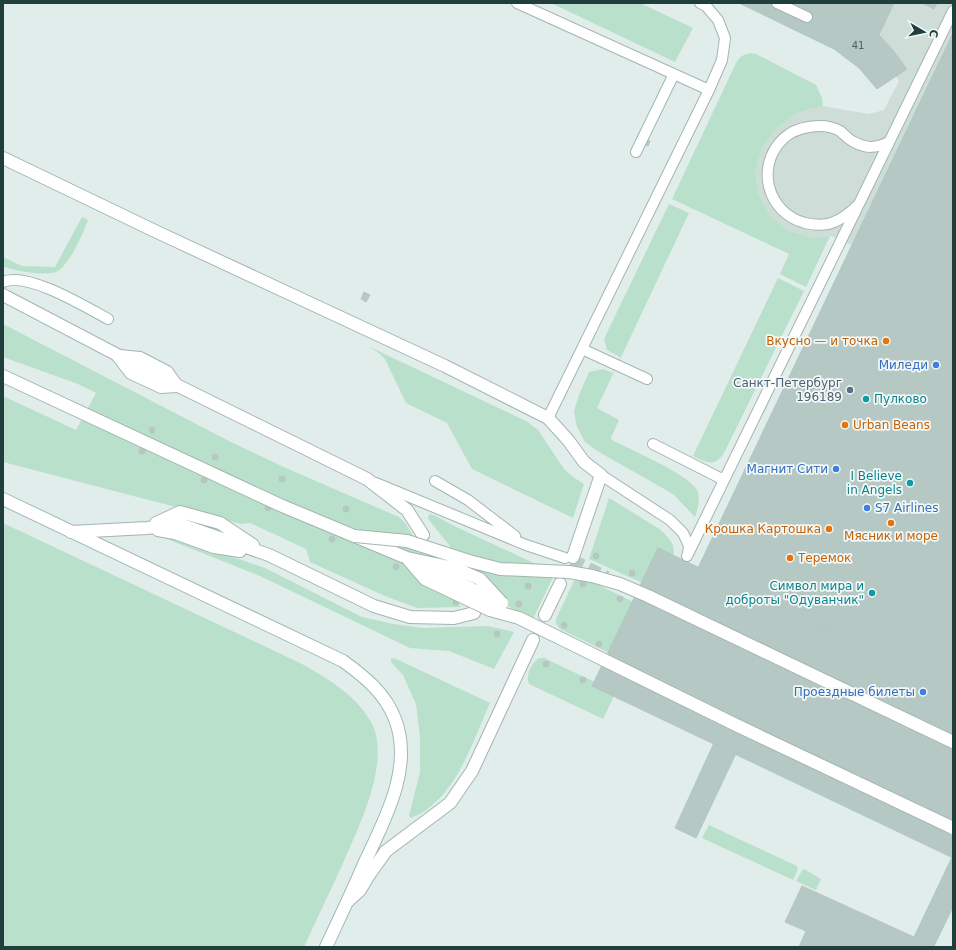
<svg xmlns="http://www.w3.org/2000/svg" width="956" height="950" viewBox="0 0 956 950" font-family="'DejaVu Sans',sans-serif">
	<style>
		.built { fill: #cfddd9 }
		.green { fill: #b9e0ca }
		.building { fill: #b6c8c3; stroke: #b3c7c2 }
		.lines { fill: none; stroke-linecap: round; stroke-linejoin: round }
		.tertiary-tunnel { stroke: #bacac7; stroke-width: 12; stroke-dasharray: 12 6; stroke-linecap: butt }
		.service-casing { stroke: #a3b5b2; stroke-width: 12 }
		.minor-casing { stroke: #a3b5b2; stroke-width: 14 }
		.tertiary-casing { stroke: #a3b5b2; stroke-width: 14 }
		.secondary-casing { stroke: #9fbab4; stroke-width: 14 }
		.service { stroke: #fff; stroke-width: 10 }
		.minor { stroke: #fff; stroke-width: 12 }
		.tertiary { stroke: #fff; stroke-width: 12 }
		.secondary { stroke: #fff; stroke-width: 12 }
		.tertiary-bridge-casing { stroke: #a3b5b2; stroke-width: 14; stroke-linecap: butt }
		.tertiary-bridge { stroke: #fff; stroke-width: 12 }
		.food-dot { fill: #e8710a; stroke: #f2f9f7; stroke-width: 1.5 }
		.shop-dot { fill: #3f7fe0; stroke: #f2f9f7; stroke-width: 1.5 }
		.service-dot { fill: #5c6f8a; stroke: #f2f9f7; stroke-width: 1.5 }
		.culture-dot { fill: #0f9aa8; stroke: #f2f9f7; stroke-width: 1.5 }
		.labels { text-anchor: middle; stroke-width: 3.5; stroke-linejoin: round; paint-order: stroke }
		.number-label { font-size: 10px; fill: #46615e }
		.food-label { font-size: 12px; fill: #c56008; stroke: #f2f9f7; text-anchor: end }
		.shop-label { font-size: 12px; fill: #366cbe; stroke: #f2f9f7; text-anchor: end }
		.service-label { font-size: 12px; fill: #4e5e75; stroke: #f2f9f7; text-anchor: end }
		.culture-label { font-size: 12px; fill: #0d838f; stroke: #f2f9f7; text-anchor: end }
	</style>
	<rect width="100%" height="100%" fill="#e1edea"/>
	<path class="built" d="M 894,3 L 953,3 L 953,621 L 855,247 L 831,236 L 814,238 L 790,231 L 771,217 L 759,195 L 755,171 L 762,148 L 777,128 L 797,113 L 823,106 L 869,114 L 884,110 L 899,81 L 896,76 L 907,69 L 892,49 L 879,35 Z"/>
	<path class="green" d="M 551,3 L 640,3 L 693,28 L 675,62 Z
		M 751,53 L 756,54 L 816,85 L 822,98 L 823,106 L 797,113 L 777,128 L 762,148 L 755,171 L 759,195 L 771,217 L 790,231 L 814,238 L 830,236 L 806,287 L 780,274 L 789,254 L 672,199 L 737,61 C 741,56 744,54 751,53 Z
		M 669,204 L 689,213 L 597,408 L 619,420 L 611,438 L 612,440 C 629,449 690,475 697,490 C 701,498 698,509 695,517 L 673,494 L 599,452 L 585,442 L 577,427 L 574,411 L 579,395 L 589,372 L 603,369 L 613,373 L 620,357 L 607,350 L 604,339 Z
		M 82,217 L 88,220 C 83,234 70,263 58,271 C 47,277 14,271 3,266 L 3,257 L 22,266 L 55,267 Z
		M 778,278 L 804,291 L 724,453 C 714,468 707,462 693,456 Z
		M 3,324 L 231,442 L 288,469 L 399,517 L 406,524 L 445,590 L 454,601 L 462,607 L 417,608 L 385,596 L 310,562 L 306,549 L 250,523 L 241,524 L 3,462 L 3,396 L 76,430 L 96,393 L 78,384 L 3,357 Z
		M 370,347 L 526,421 L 538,430 L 564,469 L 573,477 L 584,484 L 573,518 L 472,469 L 447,423 L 406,403 L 385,359 L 380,354 Z
		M 609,498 L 658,528 C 688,551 669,564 654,588 L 589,559 Z
		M 430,514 L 436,516 L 450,524 L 555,573 L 533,619 L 472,588 L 466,578 L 449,545 L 429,520 L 428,517 Z
		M 3,523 L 302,664 C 328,679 355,694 371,722 C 392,760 359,826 344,861 C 331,890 317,918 304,947 L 3,947 Z
		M 162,537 L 175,537 L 265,568 L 362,617 L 393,624 L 423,628 L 488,626 L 514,632 L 494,669 L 449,651 L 410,648 L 260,576 Z
		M 584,578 L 654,612 L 630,663 L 560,629 L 556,624 L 556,619 L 574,581 L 576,579 Z
		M 394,658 L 490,703 C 472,743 455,801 411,818 L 409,816 L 420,772 L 420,737 L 416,704 L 403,675 L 391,662 L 391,659 Z
		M 539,658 L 544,658 L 616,692 L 603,719 L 529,684 C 525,676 532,662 539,658 Z
		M 709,825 L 797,866 L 798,869 L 793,880 L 702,838 Z
		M 804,869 L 821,879 L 816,890 L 796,881 L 802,871 Z"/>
	<path class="building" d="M 739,3 L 894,3 L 879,35 L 892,49 L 907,69 L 877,89 L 859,68 L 834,49 Z
		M 922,3 L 937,3 L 934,9 Z
		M 953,33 L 953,692 L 697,570 Z
		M 645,138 L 650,141 L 648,146 L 642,143 Z
		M 364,292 L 370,295 L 366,302 L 361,299 Z
		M149 430a3 3 0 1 1 6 0a3 3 0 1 1-6 0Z
		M139 451a3 3 0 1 1 6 0a3 3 0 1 1-6 0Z
		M212 457a3 3 0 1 1 6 0a3 3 0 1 1-6 0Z
		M279 479a3 3 0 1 1 6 0a3 3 0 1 1-6 0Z
		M201 480a3 3 0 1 1 6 0a3 3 0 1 1-6 0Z
		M265 508a3 3 0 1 1 6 0a3 3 0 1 1-6 0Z
		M343 509a3 3 0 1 1 6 0a3 3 0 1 1-6 0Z
		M329 539a3 3 0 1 1 6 0a3 3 0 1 1-6 0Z
		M 658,548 L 953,689 L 953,858 L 592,686 Z
		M593 556a3 3 0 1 1 6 0a3 3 0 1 1-6 0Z
		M393 567a3 3 0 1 1 6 0a3 3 0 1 1-6 0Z
		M629 573a3 3 0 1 1 6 0a3 3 0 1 1-6 0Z
		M580 584a3 3 0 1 1 6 0a3 3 0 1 1-6 0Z
		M 527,583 L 531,585 L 530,589 L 526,587 Z
		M525 586a3 3 0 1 1 6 0a3 3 0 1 1-6 0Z
		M617 599a3 3 0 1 1 6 0a3 3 0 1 1-6 0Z
		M453 602a3 3 0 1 1 6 0a3 3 0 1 1-6 0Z
		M 768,601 L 774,604 L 775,601 L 803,614 L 806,609 L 813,612 L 810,617 L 813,619 L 811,622 L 824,628 L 826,625 L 828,626 L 825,634 L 830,637 L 827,642 L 822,639 L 820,645 L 795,634 L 785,650 L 696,838 L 675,828 L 762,638 L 769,621 L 760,617 Z
		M516 604a3 3 0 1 1 6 0a3 3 0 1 1-6 0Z
		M561 625a3 3 0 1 1 6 0a3 3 0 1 1-6 0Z
		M494 634a3 3 0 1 1 6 0a3 3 0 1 1-6 0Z
		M596 644a3 3 0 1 1 6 0a3 3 0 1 1-6 0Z
		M543 664a3 3 0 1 1 6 0a3 3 0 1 1-6 0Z
		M580 680a3 3 0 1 1 6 0a3 3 0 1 1-6 0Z
		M 953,855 L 953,907 L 934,946 L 937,947 L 799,947 L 806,931 L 785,922 L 802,886 L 914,937 Z"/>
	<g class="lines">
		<path class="tertiary-tunnel" d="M 572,560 L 607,577"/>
		<defs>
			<path id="service" d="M 517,3 L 709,90
				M 777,3 L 807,17
				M 889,142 C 876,148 867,149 854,142 C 849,140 845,135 840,131 C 824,122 796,126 783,139 C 755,166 767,213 805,223 C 814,225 825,226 834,222 C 844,218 852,211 859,204 L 953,11
				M 636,152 L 674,74
				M 3,282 C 27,271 86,307 108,319
				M 582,349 L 647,379
				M 548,418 L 709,90 L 722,60 L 725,38 L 718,20 L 706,6 L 700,3
				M 653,444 L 724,480
				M 601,475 L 670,520 L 683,533 L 689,546 L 688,554
				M 435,481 L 468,500 L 515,536
				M 376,483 L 526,545 L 565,558
				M 687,556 L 857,208"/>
			<path id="minor" d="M 118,356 L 131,373 L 161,387 L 177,386
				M 119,356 L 140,358 L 167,372 L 177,386"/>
			<path id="tertiary" d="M 3,158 L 157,232 L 445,366 L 548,418 L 568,440 L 584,462 L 601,475 L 573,557
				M 3,295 L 148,371 L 367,479 L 407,510 L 423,535
				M 3,376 L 280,505 L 407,558
				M 156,523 L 180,512 L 220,523 L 253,545
				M 158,530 L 175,533 L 214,547 L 240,551
				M 71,532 L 147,528 L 179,524 L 269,555 L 374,606 L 410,617 L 454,618 L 474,613
				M 545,615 L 560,584
				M 909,721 L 953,742
				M 348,901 L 360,890 L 369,875 L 386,851 L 450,803 L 472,771 L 533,640"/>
			<path id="secondary" d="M 3,499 L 343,661 C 365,677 385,693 395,719 C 414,768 384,821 364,864 C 352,892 339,919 326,947"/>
		</defs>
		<use href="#service" class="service-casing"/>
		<use href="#minor" class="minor-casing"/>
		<use href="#tertiary" class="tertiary-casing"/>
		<use href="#secondary" class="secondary-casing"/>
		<use href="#service" class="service"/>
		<use href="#minor" class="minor"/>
		<use href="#tertiary" class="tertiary"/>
		<use href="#secondary" class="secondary"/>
		<defs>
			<path id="tertiary-bridge" d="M 355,536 L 407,541 L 469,561 L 500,569 L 569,572 L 592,576 L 620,584 L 648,596 L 909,721
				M 407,558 L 425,579 L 490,610 L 519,618 L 734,724 L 953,828
				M 407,558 L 454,568 L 480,579 L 502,603
				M 425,567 L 495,600"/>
		</defs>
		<use href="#tertiary-bridge" class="tertiary-bridge-casing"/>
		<use href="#tertiary-bridge" class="tertiary-bridge"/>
	</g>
	<g class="food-dot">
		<circle cx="886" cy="341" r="4"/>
		<circle cx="845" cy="425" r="4"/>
		<circle cx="891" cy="523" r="4"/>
		<circle cx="829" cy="529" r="4"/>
		<circle cx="790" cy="558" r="4"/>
	</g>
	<g class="shop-dot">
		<circle cx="936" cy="365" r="4"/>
		<circle cx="836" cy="469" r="4"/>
		<circle cx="867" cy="508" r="4"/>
		<circle cx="923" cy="692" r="4"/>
	</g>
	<circle class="service-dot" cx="850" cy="390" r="4"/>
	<g class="culture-dot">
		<circle cx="866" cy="399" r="4"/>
		<circle cx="910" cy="483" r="4"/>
		<circle cx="872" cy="593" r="4"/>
	</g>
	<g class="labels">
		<g class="number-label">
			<text x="858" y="49">41</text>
		</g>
		<g class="food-label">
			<text x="878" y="345">Вкусно — и точка</text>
			<text x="853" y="429" text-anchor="start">Urban Beans</text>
			<text x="821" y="533">Крошка Картошка</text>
			<text x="891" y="540" text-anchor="middle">Мясник и море</text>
			<text x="798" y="562" text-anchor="start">Теремок</text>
		</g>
		<g class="shop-label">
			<text x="928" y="369">Миледи</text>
			<text x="828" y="473">Магнит Сити</text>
			<text x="875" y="512" text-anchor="start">S7 Airlines</text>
			<text x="915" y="696">Проездные билеты</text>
		</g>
		<g class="service-label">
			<text x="842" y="387">Санкт-Петербург<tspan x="842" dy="14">196189</tspan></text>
		</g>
		<g class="culture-label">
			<text x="874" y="403" text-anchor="start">Пулково</text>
			<text x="902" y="480">I Believe<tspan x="902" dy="14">in Angels</tspan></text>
			<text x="864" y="590">Символ мира и<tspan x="864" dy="14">доброты "Одуванчик"</tspan></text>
		</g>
	</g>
	<rect width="956" height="950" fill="none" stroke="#203f3c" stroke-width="8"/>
	<g transform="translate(924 32) rotate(99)" stroke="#f2f9f7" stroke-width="3" paint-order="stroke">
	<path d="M0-3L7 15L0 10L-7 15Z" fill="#203f3c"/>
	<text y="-6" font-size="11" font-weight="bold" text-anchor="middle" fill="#203f3c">С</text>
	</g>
</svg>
